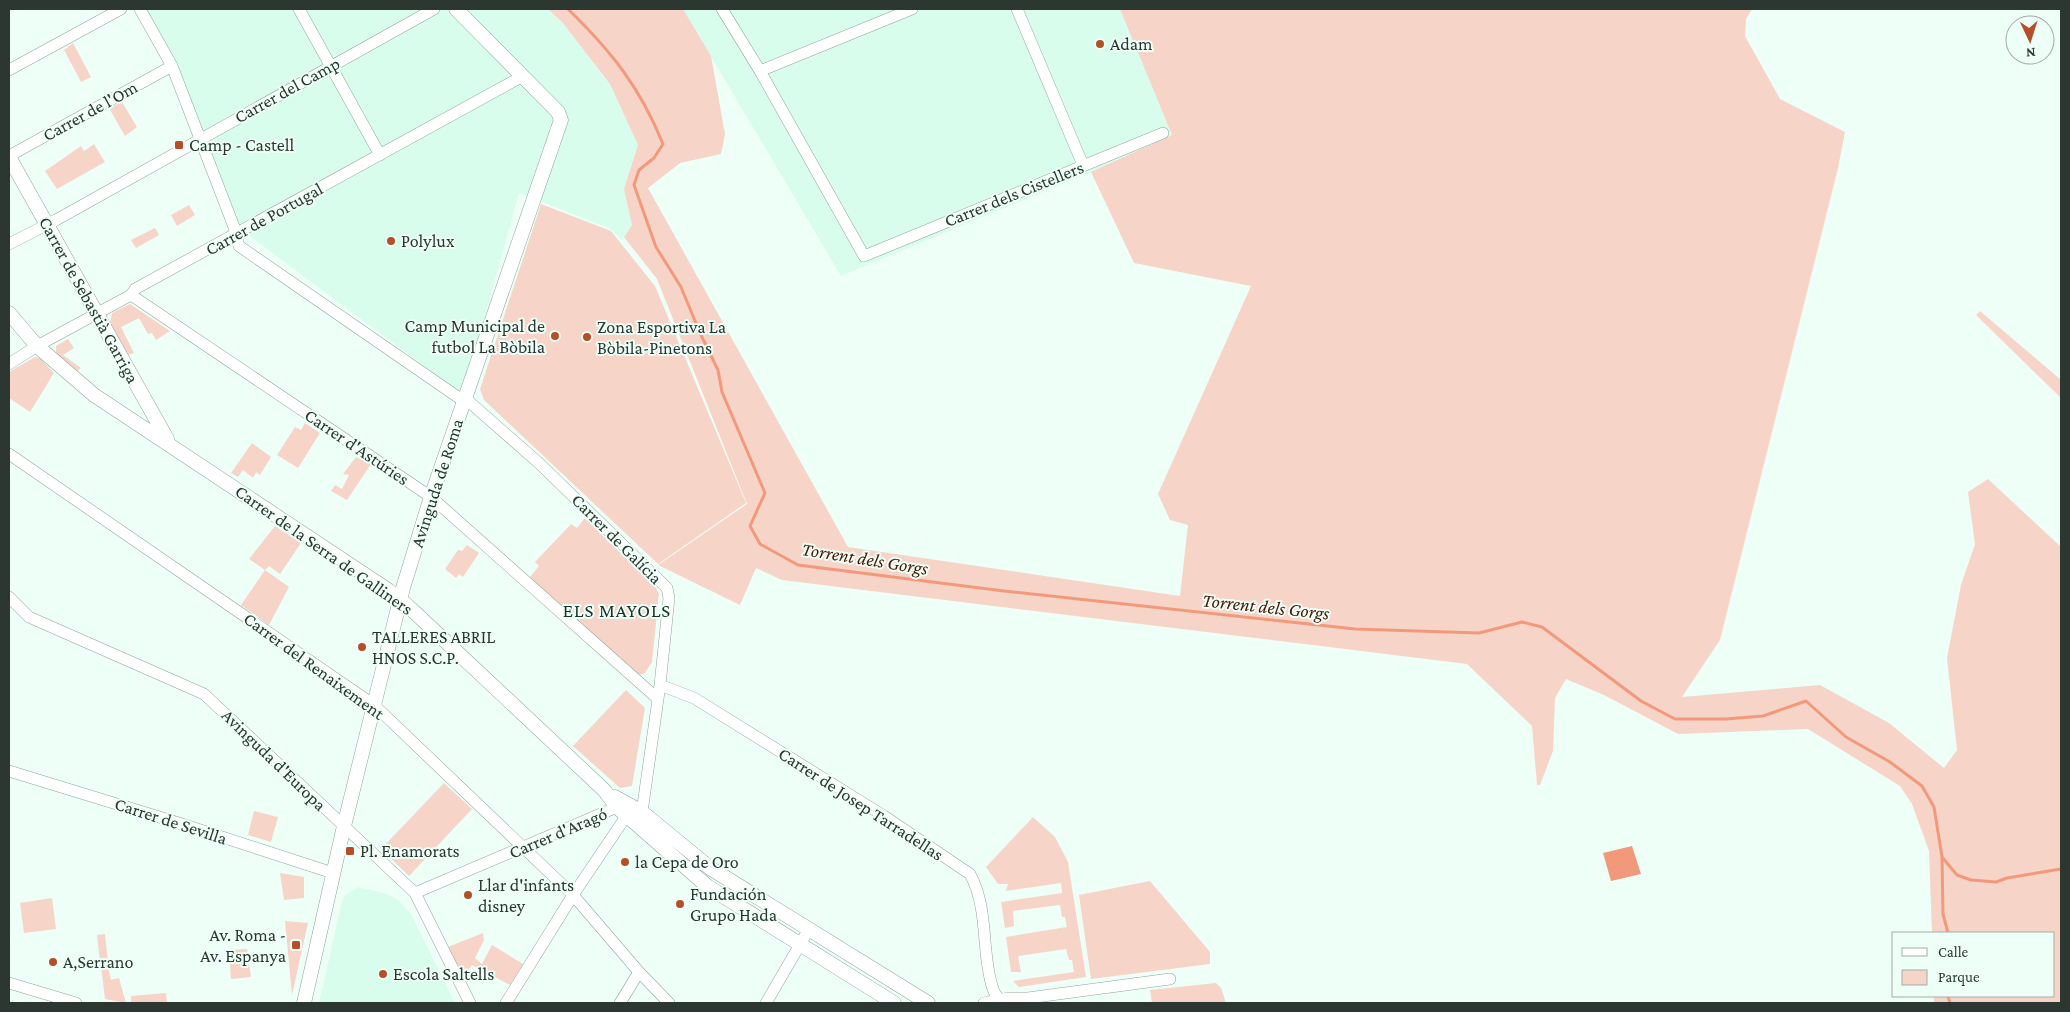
<svg xmlns="http://www.w3.org/2000/svg" width="2070" height="1012" viewBox="0 0 2070 1012" font-family="'Crimson Pro',serif">
	<style>
		.built { fill: #d8fded }
		.green { fill: #f7d4c8 }
		.water { fill: #f3997b }
		.lines { fill: none; stroke-linecap: round; stroke-linejoin: round }
		.stream { stroke: #f3997b; stroke-width: 3 }
		.minor-casing { stroke: #8ca69b; stroke-width: 12 }
		.tertiary-casing { stroke: #8ca69b; stroke-width: 15 }
		.minor { stroke: #fff; stroke-width: 11 }
		.tertiary { stroke: #fff; stroke-width: 14 }
		.poi-dot { fill: #b64e29; stroke: #eefff7; stroke-width: 2 }
		.labels { text-anchor: middle; stroke-width: 4; stroke-linejoin: round; paint-order: stroke }
		.poi-label { font-size: 18px; fill: #2c3732; stroke: #eefff7; text-anchor: start }
		.street-label { font-size: 18px; fill: #2c3732; stroke: #eefff7 }
		.water-label { font-size: 19px; font-style: italic; fill: #4c1602; stroke: #eefff7 }
		.neighbourhood-label { font-size: 19px; letter-spacing: 1px; fill: #1b3229; stroke: #eefff7 }
	</style>
	<rect width="100%" height="100%" fill="#eefff7"/>
	<path class="built" d="M 145,9 L 548,9 L 562,22 L 610,84 L 638,145 L 624,189 L 632,225 L 621,240 L 611,229 L 519,193 L 463,395 L 239,228 Z
		M 683,9 L 1120,9 L 1172,135 L 1091,172 L 841,276 Z
		M 359,887 L 387,894 L 398,900 L 411,914 L 455,1003 L 319,1003 L 341,906 L 344,896 Z"/>
	<path class="green" d="M 548,9 L 683,9 L 711,56 L 725,134 L 721,154 L 680,163 L 648,188 L 848,547 L 1180,596 L 1188,525 L 1170,520 L 1158,494 L 1251,286 L 1134,263 L 1091,172 L 1172,135 L 1120,9 L 1752,9 L 1746,19 L 1745,36 L 1780,99 L 1845,132 L 1838,168 L 1720,640 L 1682,697 L 1820,685 L 1889,723 L 1944,768 L 1957,750 L 1947,658 L 1961,585 L 1975,544 L 1968,492 L 1988,479 L 2061,547 L 2061,1003 L 1934,1003 L 1934,996 L 2054,996 L 2054,933 L 1932,933 L 1929,851 L 1912,804 L 1900,786 L 1808,729 L 1678,734 L 1604,695 L 1566,679 L 1555,698 L 1553,751 L 1540,785 L 1537,785 L 1532,726 L 1467,664 L 782,580 L 756,568 L 740,605 L 658,565 L 747,504 L 657,279 L 624,237 L 632,225 L 624,189 L 638,145 L 610,84 L 562,22 Z
		M 73,43 L 91,77 L 81,82 L 64,50 Z
		M 122,102 L 137,127 L 125,136 L 109,108 Z
		M 94,144 L 105,162 L 57,189 L 45,171 L 81,146 L 84,151 Z
		M 541,204 L 611,231 L 655,286 L 746,503 L 658,564 L 484,400 L 480,389 Z
		M 189,205 L 195,215 L 177,226 L 171,215 Z
		M 155,228 L 159,235 L 136,248 L 131,240 Z
		M 130,304 L 170,331 L 156,340 L 152,333 L 148,334 L 139,318 L 121,327 L 134,353 L 127,355 L 110,323 L 112,313 Z
		M 1980,311 L 2061,380 L 2061,398 L 1976,315 Z
		M 68,339 L 74,348 L 63,355 L 81,368 L 76,372 L 56,353 L 56,346 Z
		M 35,357 L 40,358 L 54,373 L 30,412 L 9,398 L 9,372 Z
		M 305,423 L 320,433 L 298,468 L 277,455 L 295,427 L 301,430 Z
		M 252,443 L 271,457 L 260,475 L 256,472 L 253,478 L 243,470 L 238,477 L 231,473 Z
		M 356,457 L 371,464 L 347,500 L 331,491 L 335,485 L 342,489 L 349,475 L 343,474 Z
		M 585,518 L 656,588 L 659,594 L 652,662 L 645,673 L 638,675 L 633,671 L 530,577 L 539,566 L 535,562 L 571,524 L 577,528 Z
		M 275,526 L 301,543 L 280,574 L 269,566 L 265,570 L 289,587 L 269,625 L 241,605 L 265,570 L 249,559 Z
		M 467,545 L 479,553 L 463,577 L 459,574 L 456,578 L 445,569 L 458,550 L 462,551 Z
		M 626,690 L 645,708 L 632,786 L 620,788 L 573,746 Z
		M 444,783 L 472,809 L 409,876 L 381,849 Z
		M 254,811 L 278,817 L 271,842 L 248,835 Z
		M 1033,817 L 1055,837 L 1068,862 L 1086,977 L 1019,987 L 1013,981 L 1074,972 L 1072,960 L 1069,960 L 1066,949 L 1018,956 L 1021,972 L 1011,972 L 1006,937 L 1067,927 L 1065,917 L 1062,917 L 1060,905 L 1013,911 L 1014,926 L 1005,928 L 1001,902 L 1062,893 L 1061,883 L 1006,891 L 1008,884 L 998,884 L 986,867 Z
		M 280,873 L 304,877 L 304,898 L 284,900 Z
		M 1150,881 L 1210,952 L 1210,964 L 1091,979 L 1079,895 Z
		M 52,898 L 56,929 L 24,933 L 20,903 Z
		M 285,921 L 308,923 L 292,995 Z
		M 483,933 L 484,940 L 475,958 L 482,964 L 492,945 L 523,964 L 510,985 L 472,965 L 464,978 L 448,947 Z
		M 105,934 L 108,962 L 100,962 L 97,935 Z
		M 247,949 L 251,977 L 231,979 L 229,950 Z
		M 101,966 L 108,967 L 111,980 L 119,978 L 126,1003 L 105,999 Z
		M 1216,983 L 1221,988 L 1226,1003 L 1152,1003 L 1150,990 Z
		M 166,993 L 167,1003 L 131,1002 L 131,996 Z"/>
	<path class="water" d="M 1632,846 L 1641,874 L 1611,881 L 1603,853 Z"/>
	<g class="lines">
		<path class="stream" d="M 568,9 C 611,51 640,87 663,144 L 654,158 L 639,170 L 634,185 L 656,247 L 681,287 L 700,333 L 718,370 L 722,392 L 765,493 L 750,526 L 760,544 L 798,565 L 1004,591 L 1355,629 L 1479,633 L 1522,622 L 1542,627 L 1641,701 L 1675,719 L 1726,719 L 1763,716 L 1806,701 L 1846,737 L 1890,762 L 1922,786 L 1934,807 L 1942,857 L 1957,875 L 1971,880 L 1996,882 L 2007,878 L 2061,869
			M 1942,857 L 1943,914 L 1948,933
			M 1948,996 L 1950,1003"/>
		<defs>
			<path id="minor" d="M 140,9 L 172,66 L 234,227 L 239,246 L 465,402
				M 299,9 L 380,155
				M 722,9 L 760,71 L 864,256 L 1163,133
				M 1017,9 L 1083,165
				M 9,70 L 121,9
				M 760,71 L 912,9
				M 9,156 L 172,66
				M 9,244 L 56,220 L 434,9
				M 131,295 L 431,497 L 658,699
				M 9,364 L 37,346 L 131,295 L 135,289 L 523,76
				M 466,399 L 540,464 L 667,588 L 669,598 L 660,685 L 642,812
				M 9,454 L 374,705 L 573,895 L 639,972 L 669,1003
				M 9,597 L 29,617 L 204,694 L 415,893 L 470,1003
				M 660,685 L 694,698 L 884,816 L 970,874 C 989,909 981,949 992,986 C 994,994 998,1000 1006,1003
				M 9,771 L 182,824 L 333,873
				M 415,893 L 617,807
				M 9,983 L 76,1003
				M 506,1003 L 573,895 L 627,815
				M 620,1003 L 639,972
				M 766,1003 L 809,929
				M 984,1003 L 1008,998 L 1028,998 L 1170,979"/>
			<path id="tertiary" d="M 9,157 L 167,439
				M 9,313 L 37,346 L 94,395 L 388,590 L 409,607 L 604,790 L 617,807 L 707,886 L 894,1003
				M 615,797 L 642,812 L 710,868 L 928,1003
				M 304,1003 L 344,826 L 403,588 L 431,497 L 561,120 L 558,112 L 456,9"/>
		</defs>
		<use href="#minor" class="minor-casing"/>
		<use href="#tertiary" class="tertiary-casing"/>
		<use href="#minor" class="minor"/>
		<use href="#tertiary" class="tertiary"/>
	</g>
	<g class="poi-dot">
		<circle cx="1100" cy="44" r="5"/>
		<rect x="174" y="140" width="10" height="10" rx="2.5"/>
		<circle cx="391" cy="241" r="5"/>
		<circle cx="555" cy="336" r="5"/>
		<circle cx="587" cy="337" r="5"/>
		<circle cx="362" cy="647" r="5"/>
		<rect x="345" y="846" width="10" height="10" rx="2.5"/>
		<circle cx="625" cy="862" r="5"/>
		<circle cx="468" cy="895" r="5"/>
		<circle cx="680" cy="904" r="5"/>
		<rect x="291" y="940" width="10" height="10" rx="2.5"/>
		<circle cx="53" cy="962" r="5"/>
		<circle cx="383" cy="974" r="5"/>
	</g>
	<g class="labels">
		<g class="poi-label">
			<text x="1110" y="50">Adam</text>
			<text x="189" y="151">Camp - Castell</text>
			<text x="401" y="247">Polylux</text>
			<text x="545" y="332" text-anchor="end">Camp Municipal de<tspan x="545" dy="21">futbol La Bòbila</tspan></text>
			<text x="597" y="333">Zona Esportiva La<tspan x="597" dy="21">Bòbila-Pinetons</tspan></text>
			<text x="372" y="643">TALLERES ABRIL<tspan x="372" dy="21">HNOS S.C.P.</tspan></text>
			<text x="360" y="857">Pl. Enamorats</text>
			<text x="635" y="868">la Cepa de Oro</text>
			<text x="478" y="891">Llar d'infants<tspan x="478" dy="21">disney</tspan></text>
			<text x="690" y="900">Fundación<tspan x="690" dy="21">Grupo Hada</tspan></text>
			<text x="286" y="941" text-anchor="end">Av. Roma -<tspan x="286" dy="21">Av. Espanya</tspan></text>
			<text x="63" y="968">A,Serrano</text>
			<text x="393" y="980">Escola Saltells</text>
		</g>
		<g class="street-label">
			<text transform="translate(287 90) rotate(-29)" y="6">Carrer del Camp</text>
			<text transform="translate(90 111) rotate(-29)" y="6">Carrer de l'Om</text>
			<text transform="translate(1014 194) rotate(-22)" y="6">Carrer dels Cistellers</text>
			<text transform="translate(264 219) rotate(-29)" y="6">Carrer de Portugal</text>
			<text transform="translate(89 300) rotate(61)" y="6">Carrer de Sebastià Garriga</text>
			<text transform="translate(357 447) rotate(34)" y="6">Carrer d'Astúries</text>
			<text transform="translate(437 483) rotate(-72)" y="6">Avinguda de Roma</text>
			<text transform="translate(617 539) rotate(45)" y="6">Carrer de Galícia</text>
			<text transform="translate(324 550) rotate(35)" y="6">Carrer de la Serra de Galliners</text>
			<text transform="translate(314 666) rotate(36)" y="6">Carrer del Renaixement</text>
			<text transform="translate(274 760) rotate(44)" y="6">Avinguda d'Europa</text>
			<text transform="translate(861 804) rotate(33)" y="6">Carrer de Josep Tarradellas</text>
			<text transform="translate(171 821) rotate(18)" y="6">Carrer de Sevilla</text>
			<text transform="translate(558 833) rotate(-23)" y="6">Carrer d'Aragó</text>
		</g>
		<g class="water-label">
			<text transform="translate(865 558) rotate(9)" y="7">Torrent dels Gorgs</text>
			<text transform="translate(1266 606) rotate(6)" y="7">Torrent dels Gorgs</text>
		</g>
		<g class="neighbourhood-label">
			<text x="617" y="617">ELS MAYOLS</text>
		</g>
	</g>
	<rect width="2070" height="1012" fill="none" stroke="#2c3732" stroke-width="20"/>
	<rect x="1892" y="932" width="162" height="65" fill="#eefff7" stroke="#a0afa8"/>
	<rect x="1902" y="948" width="25" height="8" fill="#ffffff" stroke="#a0afa8"/>
	<text x="1938" y="957" font-size="15" fill="#2c3732">Calle</text>
	<rect x="1902" y="970" width="25" height="15" fill="#f7d4c8" stroke="#a0afa8"/>
	<text x="1938" y="982" font-size="15" fill="#2c3732">Parque</text>
	<g transform="translate(2030 40) rotate(176)"><circle r="24" fill="#eefff7" stroke="#a0afa8"/>
	<path d="M0-4L9 19L0 12L-9 19Z" fill="#b64e29"/>
	<text y="-8" font-size="14" font-weight="bold" text-anchor="middle" fill="#2c3732">N</text>
	</g>
</svg>
